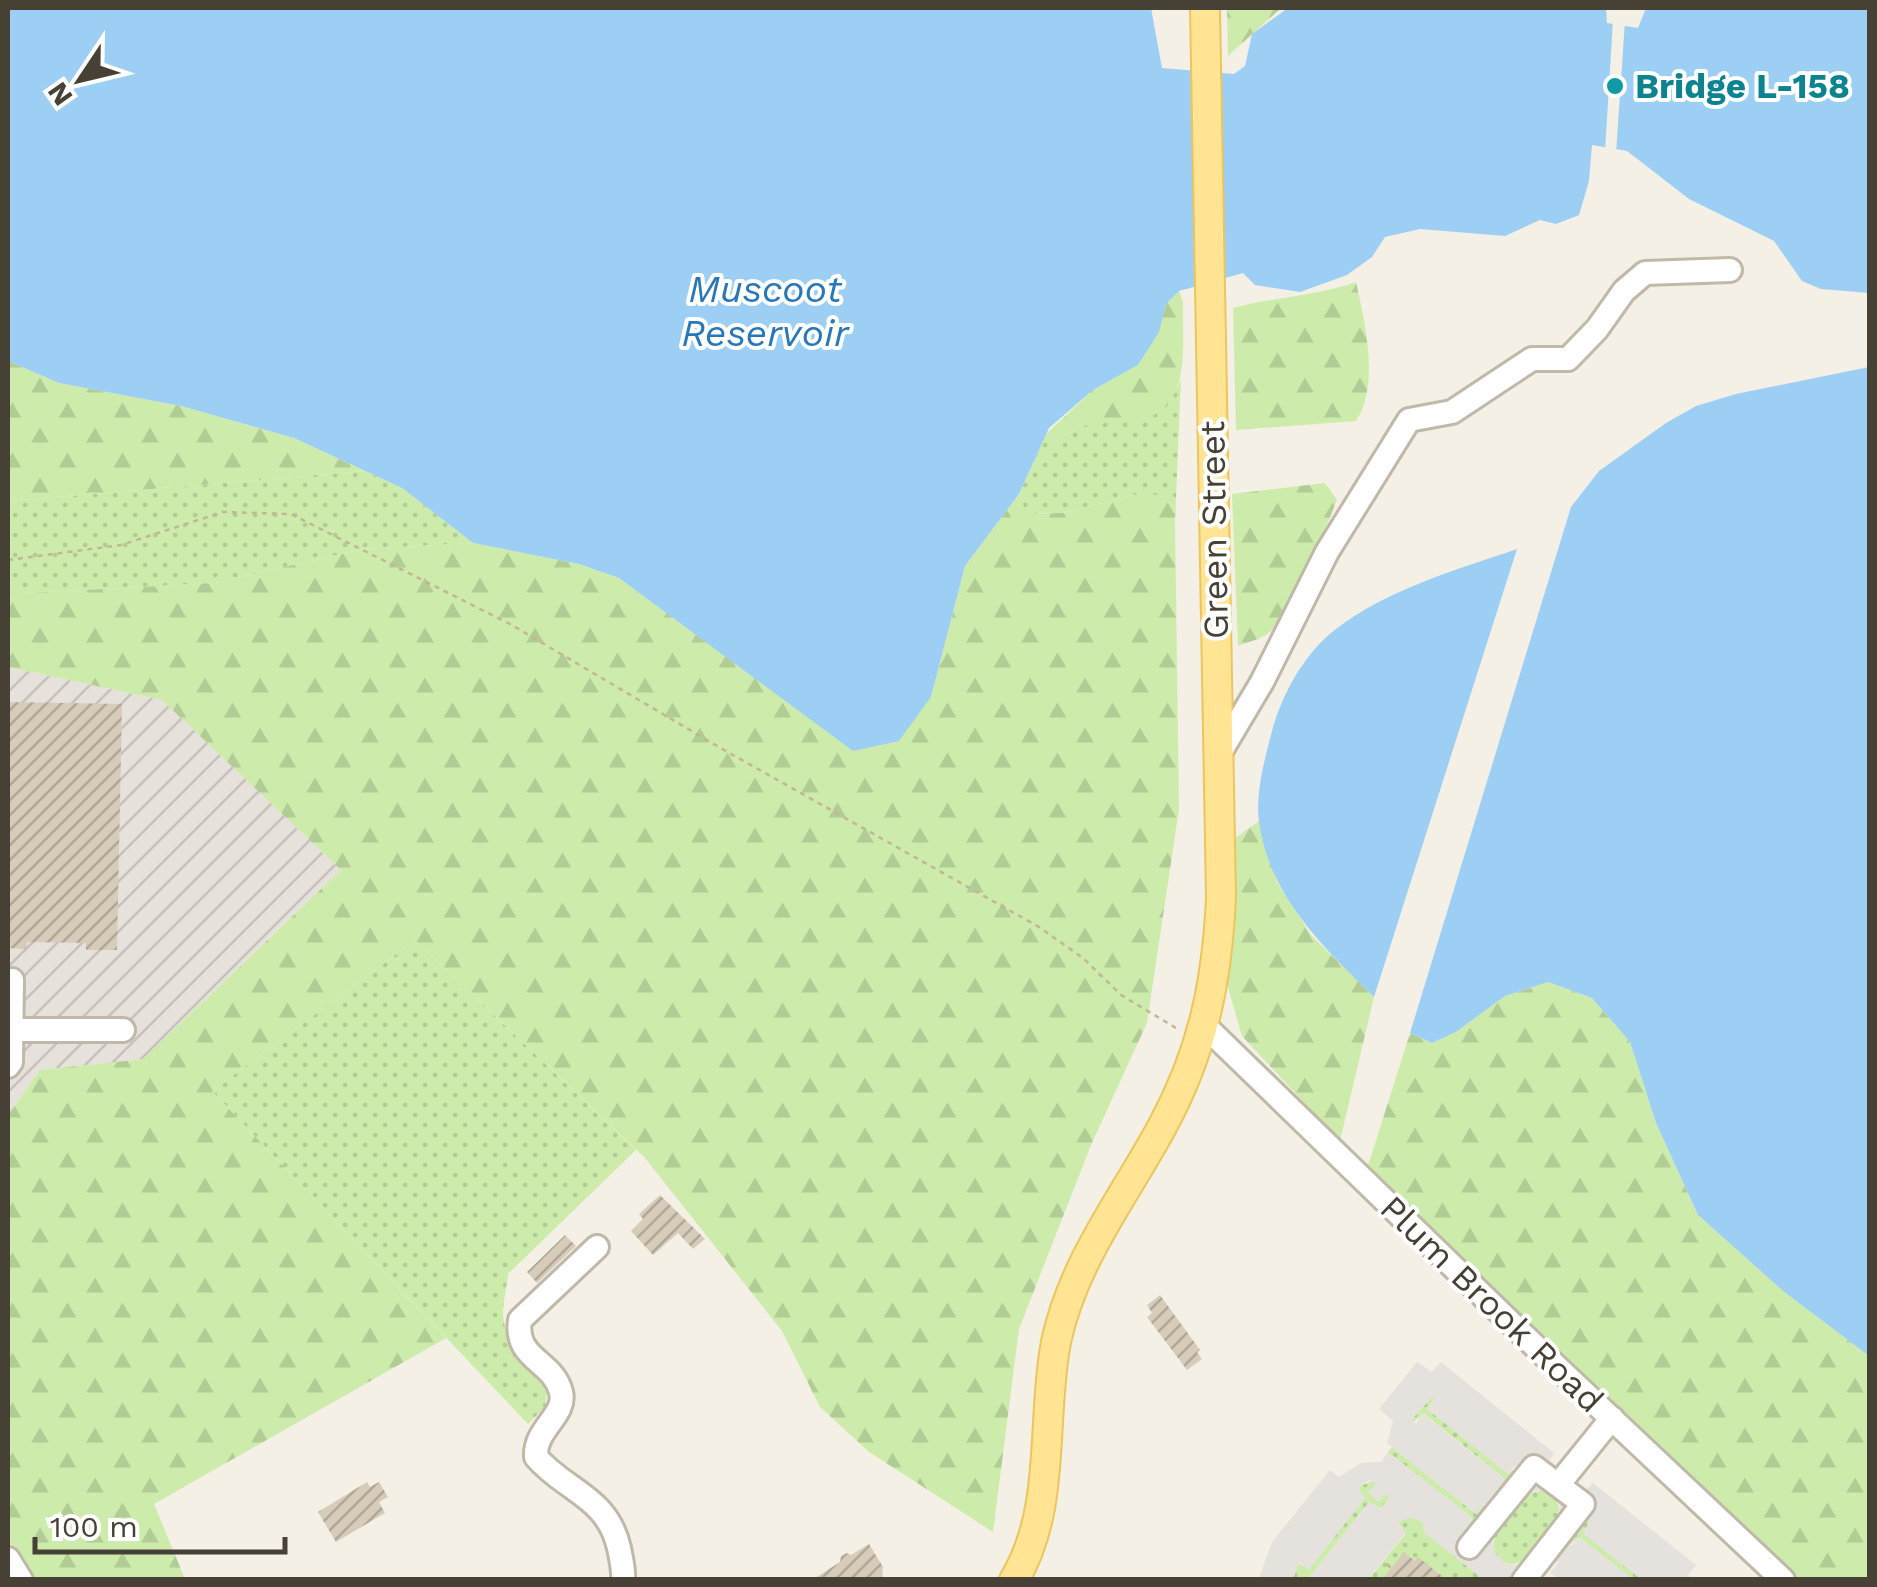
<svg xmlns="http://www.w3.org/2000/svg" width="1877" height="1587" viewBox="0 0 1877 1587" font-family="'Work Sans',sans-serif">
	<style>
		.industrial { fill: url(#industrial-furrows) }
		.grass { fill: url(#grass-dots) }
		.forest { fill: url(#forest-firs) }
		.parking { fill: #e5e2de; fill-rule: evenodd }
		.water { fill: #9dcff5 }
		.pier { fill: #f4f0e6 }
		.building { fill: url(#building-hatch) }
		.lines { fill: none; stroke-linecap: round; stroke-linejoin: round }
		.minor-casing { stroke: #c0b8a8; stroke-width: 28 }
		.major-casing { stroke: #ecc55c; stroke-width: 32 }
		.path { stroke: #c3b598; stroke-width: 2.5; stroke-dasharray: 5 5; stroke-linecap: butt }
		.minor { stroke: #fff; stroke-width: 22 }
		.major { stroke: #ffe494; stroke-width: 28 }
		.culture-dot { fill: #0f9aa8; stroke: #fff; stroke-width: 4 }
		.labels { text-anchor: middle; stroke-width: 8; stroke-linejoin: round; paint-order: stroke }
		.culture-label { font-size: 35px; font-weight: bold; fill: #0d838f; stroke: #fff; text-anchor: start }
		.street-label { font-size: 35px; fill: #474135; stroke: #fff }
		.water-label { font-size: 38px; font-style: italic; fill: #2678bb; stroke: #fff }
	</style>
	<defs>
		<pattern id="industrial-furrows" width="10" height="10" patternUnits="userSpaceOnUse" patternTransform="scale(2.5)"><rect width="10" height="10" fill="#e6e1db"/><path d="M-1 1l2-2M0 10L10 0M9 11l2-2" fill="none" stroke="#c7c2bd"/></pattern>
		<pattern id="grass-dots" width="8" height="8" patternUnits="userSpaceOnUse" patternTransform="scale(2.5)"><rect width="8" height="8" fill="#cdecab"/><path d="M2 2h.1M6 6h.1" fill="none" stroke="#b1cc94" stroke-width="1.8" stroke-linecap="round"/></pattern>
		<pattern id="forest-firs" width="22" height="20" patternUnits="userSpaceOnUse" patternTransform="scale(2.5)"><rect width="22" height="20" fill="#cdecab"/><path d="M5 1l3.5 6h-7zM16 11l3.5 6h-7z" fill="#b1cc94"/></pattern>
		<pattern id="building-hatch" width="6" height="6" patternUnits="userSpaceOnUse" patternTransform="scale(2.5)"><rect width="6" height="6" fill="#d7ccba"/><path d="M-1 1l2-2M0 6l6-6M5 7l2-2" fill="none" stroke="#b0a798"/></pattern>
	</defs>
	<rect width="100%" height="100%" fill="#f4f0e6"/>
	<path class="industrial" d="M 8,667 L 162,700 L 341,870 L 143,1059 L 40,1070 L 8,1115 Z"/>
	<path class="grass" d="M 1181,378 L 1175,522 L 1173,508 L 1141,493 L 1063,513 L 1026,514 L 1019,494 L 1046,434 L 1055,439 C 1066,436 1074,429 1084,426 C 1125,413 1163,433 1181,378 Z
		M 365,471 L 402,488 L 473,543 L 363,549 L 215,583 L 8,594 L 8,501 Z
		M 415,940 L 636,1150 L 508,1274 C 507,1288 501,1308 504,1322 C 508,1347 530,1371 548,1386 L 545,1407 L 528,1424 L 212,1091 Z
		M 1432,1397 L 1434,1400 L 1427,1409 L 1509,1473 L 1519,1466 L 1501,1491 L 1498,1488 L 1504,1478 L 1424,1414 L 1413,1422 L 1412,1419 Z
		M 1392,1447 L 1476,1514 L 1483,1506 L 1489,1508 L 1468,1531 L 1466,1529 L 1472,1518 L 1388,1452 Z
		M 1373,1481 L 1391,1495 L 1381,1509 L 1369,1502 L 1308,1579 L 1293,1580 L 1298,1563 L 1309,1569 L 1365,1498 L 1356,1490 L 1357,1487 Z
		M 1544,1490 C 1571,1503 1556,1523 1542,1540 C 1529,1557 1512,1578 1494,1552 C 1489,1528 1520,1491 1544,1490 Z
		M 1411,1517 L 1423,1522 L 1424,1532 L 1483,1579 L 1368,1580 L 1406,1533 L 1397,1522 Z
		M 1588,1520 L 1589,1524 L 1583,1533 L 1641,1579 L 1632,1579 L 1579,1537 L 1568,1546 L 1569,1541 Z"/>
	<path class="forest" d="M 1227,8 L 1281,8 L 1228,56 Z
		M 1356,282 C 1365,323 1380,385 1356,421 L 1236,430 L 1233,308 C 1274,297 1316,296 1356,282 Z
		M 1179,291 L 1183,302 C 1182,345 1193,411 1138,420 C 1121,423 1100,421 1084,426 C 1074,429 1066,436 1055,439 L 1046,434 L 1093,390 L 1138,365 L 1158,332 L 1166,304 Z
		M 8,361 L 59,383 L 181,406 L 294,438 L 365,471 L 8,501 Z
		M 1325,483 L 1337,500 C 1325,529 1292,618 1267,634 C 1259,640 1247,642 1238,646 L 1232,494 Z
		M 1141,493 L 1161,495 L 1173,508 L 1175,522 L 1179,809 L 1147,1023 L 1091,1145 L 1019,1329 L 993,1532 L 869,1452 L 820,1407 L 782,1331 L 645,1158 L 415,940 L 212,1091 L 446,1338 L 154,1504 L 185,1579 L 33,1579 L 8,1540 L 8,1115 L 40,1070 L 143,1059 L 341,870 L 162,700 L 8,667 L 8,594 L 215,583 L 363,549 L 473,543 L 579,564 L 619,578 L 854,751 L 931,697 L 965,566 L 1019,494 L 1027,514 L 1063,513 Z
		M 1259,821 L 1277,882 L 1312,936 L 1374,997 L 1340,1141 L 1242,1036 L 1227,984 L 1235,838 Z
		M 1548,982 L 1592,998 L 1630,1042 L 1656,1123 L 1698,1215 L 1783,1291 L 1869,1356 L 1869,1579 L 1797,1579 L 1367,1169 L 1410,1033 L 1432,1043 L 1456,1032 L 1505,996 Z"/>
	<path class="parking" d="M 1417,1362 L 1432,1372 L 1441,1362 L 1554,1453 L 1548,1464 L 1584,1492 L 1593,1483 L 1696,1565 L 1688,1575 L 1693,1579 L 1641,1579 L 1582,1533 L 1589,1524 L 1586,1520 L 1568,1545 L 1571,1546 L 1579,1537 L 1632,1579 L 1559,1579 L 1550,1573 L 1558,1563 L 1555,1560 L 1538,1579 L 1483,1579 L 1424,1532 L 1423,1522 L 1411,1517 L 1397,1522 L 1406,1532 L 1368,1579 L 1308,1579 L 1369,1502 L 1380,1509 L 1390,1497 L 1386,1494 L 1379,1502 L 1368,1493 L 1376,1483 L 1370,1480 L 1357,1487 L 1365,1498 L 1309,1569 L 1299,1562 L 1293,1579 L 1258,1580 L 1272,1542 L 1330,1470 L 1339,1477 L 1361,1463 L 1381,1462 L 1388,1452 L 1473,1519 L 1466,1528 L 1468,1531 L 1488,1507 L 1483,1506 L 1476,1514 L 1387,1443 L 1393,1421 L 1379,1409 ZM 1432,1397 L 1434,1400 L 1427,1409 L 1508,1474 L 1516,1465 L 1520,1467 L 1501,1491 L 1498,1488 L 1505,1479 L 1423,1414 L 1416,1423 L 1413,1422 L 1412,1419 ZM 1539,1490 L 1555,1497 L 1560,1505 L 1558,1520 L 1529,1558 L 1515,1565 L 1506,1564 L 1494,1552 L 1492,1538 L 1524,1496 Z"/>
	<path class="water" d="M 8,8 L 1151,8 L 1162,68 L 1234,74 L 1245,66 L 1252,34 L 1288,8 L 1606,8 L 1607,23 L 1638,28 L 1646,8 L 1869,8 L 1869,293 L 1821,289 L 1802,281 L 1774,241 L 1689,199 L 1627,151 L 1592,145 L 1589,181 L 1579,215 L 1556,224 L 1540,220 L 1505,236 L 1420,229 L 1385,237 L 1372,257 L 1347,275 L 1300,292 L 1255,285 L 1243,273 L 1179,291 L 1166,304 L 1159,332 L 1138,365 L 1093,390 L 1049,428 L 1019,494 L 965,566 L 931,697 L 899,741 L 853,751 L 619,578 L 579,564 L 473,543 L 402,488 L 294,438 L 181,406 L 59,383 L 8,361 Z
		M 1869,367 L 1870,367 L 1869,1356 L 1783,1291 L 1698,1215 L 1656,1123 L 1630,1042 L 1592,998 L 1548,982 L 1505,996 L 1456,1032 L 1432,1043 L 1410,1033 L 1571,507 L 1599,471 L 1666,423 L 1696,406 L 1736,394 Z
		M 1517,549 L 1374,997 C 1323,947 1269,896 1259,822 C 1255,792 1265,759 1272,731 C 1282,694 1305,652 1336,629 C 1388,589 1456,570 1517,549 Z"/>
	<path class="pier" d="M 1613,20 L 1625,21 L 1616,153 L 1605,152 Z"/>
	<path class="building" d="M 8,702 L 122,704 L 117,950 L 86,950 L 86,943 L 27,942 L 26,949 L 8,948 Z
		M 660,1195 L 705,1239 L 693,1249 L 678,1233 L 653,1255 L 631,1231 L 643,1219 L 639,1214 Z
		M 565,1235 L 576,1246 L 537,1283 L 527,1272 Z
		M 1160,1295 L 1200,1350 L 1197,1352 L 1202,1359 L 1187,1370 L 1147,1317 L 1152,1313 L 1147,1305 Z
		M 367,1482 L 370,1487 L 379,1482 L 388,1497 L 379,1502 L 385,1513 L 336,1542 L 318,1512 Z
		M 869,1544 L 883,1567 L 882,1580 L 812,1580 L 840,1562 L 841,1556 L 847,1553 L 851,1555 Z
		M 1404,1552 L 1415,1561 L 1418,1557 L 1447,1580 L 1382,1580 Z"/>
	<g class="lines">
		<defs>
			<path id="minor" d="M 1218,756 L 1262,682 L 1327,552 L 1409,420 L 1452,412 L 1532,359 L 1568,359 L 1597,329 L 1624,291 L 1645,273 L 1730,270
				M 1205,1026 L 1542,1353 L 1783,1580
				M 11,1030 L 123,1030
				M 8,1066 L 11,1062 L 12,980
				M 597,1247 L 520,1320 C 514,1360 553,1360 561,1392 C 567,1415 534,1429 536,1457 C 566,1492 607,1496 619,1548 C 621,1559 624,1569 623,1580
				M 1558,1485 L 1612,1418
				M 1469,1547 L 1534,1467 L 1583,1504 L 1524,1580
				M 8,1559 L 21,1580"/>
			<path id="major" d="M 1014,1580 C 1057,1509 1041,1420 1056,1342 C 1073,1261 1125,1196 1163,1125 C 1203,1051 1217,982 1221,898 L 1205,8"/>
		</defs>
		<use href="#minor" class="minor-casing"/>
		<use href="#major" class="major-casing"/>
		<path class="path" d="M 8,560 L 121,545 L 223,512 L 291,514 L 510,624 L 717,746 L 1039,927 L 1083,958 L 1121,995 L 1176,1028
			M 1387,1564 L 1391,1568"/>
		<use href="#minor" class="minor"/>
		<use href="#major" class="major"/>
	</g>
	<circle class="culture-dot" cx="1615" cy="86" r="10"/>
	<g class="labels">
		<g class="culture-label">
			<text x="1635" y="98">Bridge L-158</text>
		</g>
		<g class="street-label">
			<text transform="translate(1214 530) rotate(-91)" y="12">Green Street</text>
			<text transform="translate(1492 1304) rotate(44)" y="12">Plum Brook Road</text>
		</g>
		<g class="water-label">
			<text x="765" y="302">Muscoot<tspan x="765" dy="44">Reservoir</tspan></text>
		</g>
	</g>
	<rect width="1877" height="1587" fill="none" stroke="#474135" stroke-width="20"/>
	<g transform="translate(80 80) rotate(235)" stroke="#ffffff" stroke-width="8" paint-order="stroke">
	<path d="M0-8L18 38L0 25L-18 38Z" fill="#474135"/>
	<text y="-15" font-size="28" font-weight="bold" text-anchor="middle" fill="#474135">N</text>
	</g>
	<path d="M35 1537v15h250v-15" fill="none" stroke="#474135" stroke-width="5"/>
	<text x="50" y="1537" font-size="30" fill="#474135" stroke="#ffffff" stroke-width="8" paint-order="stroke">100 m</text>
</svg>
